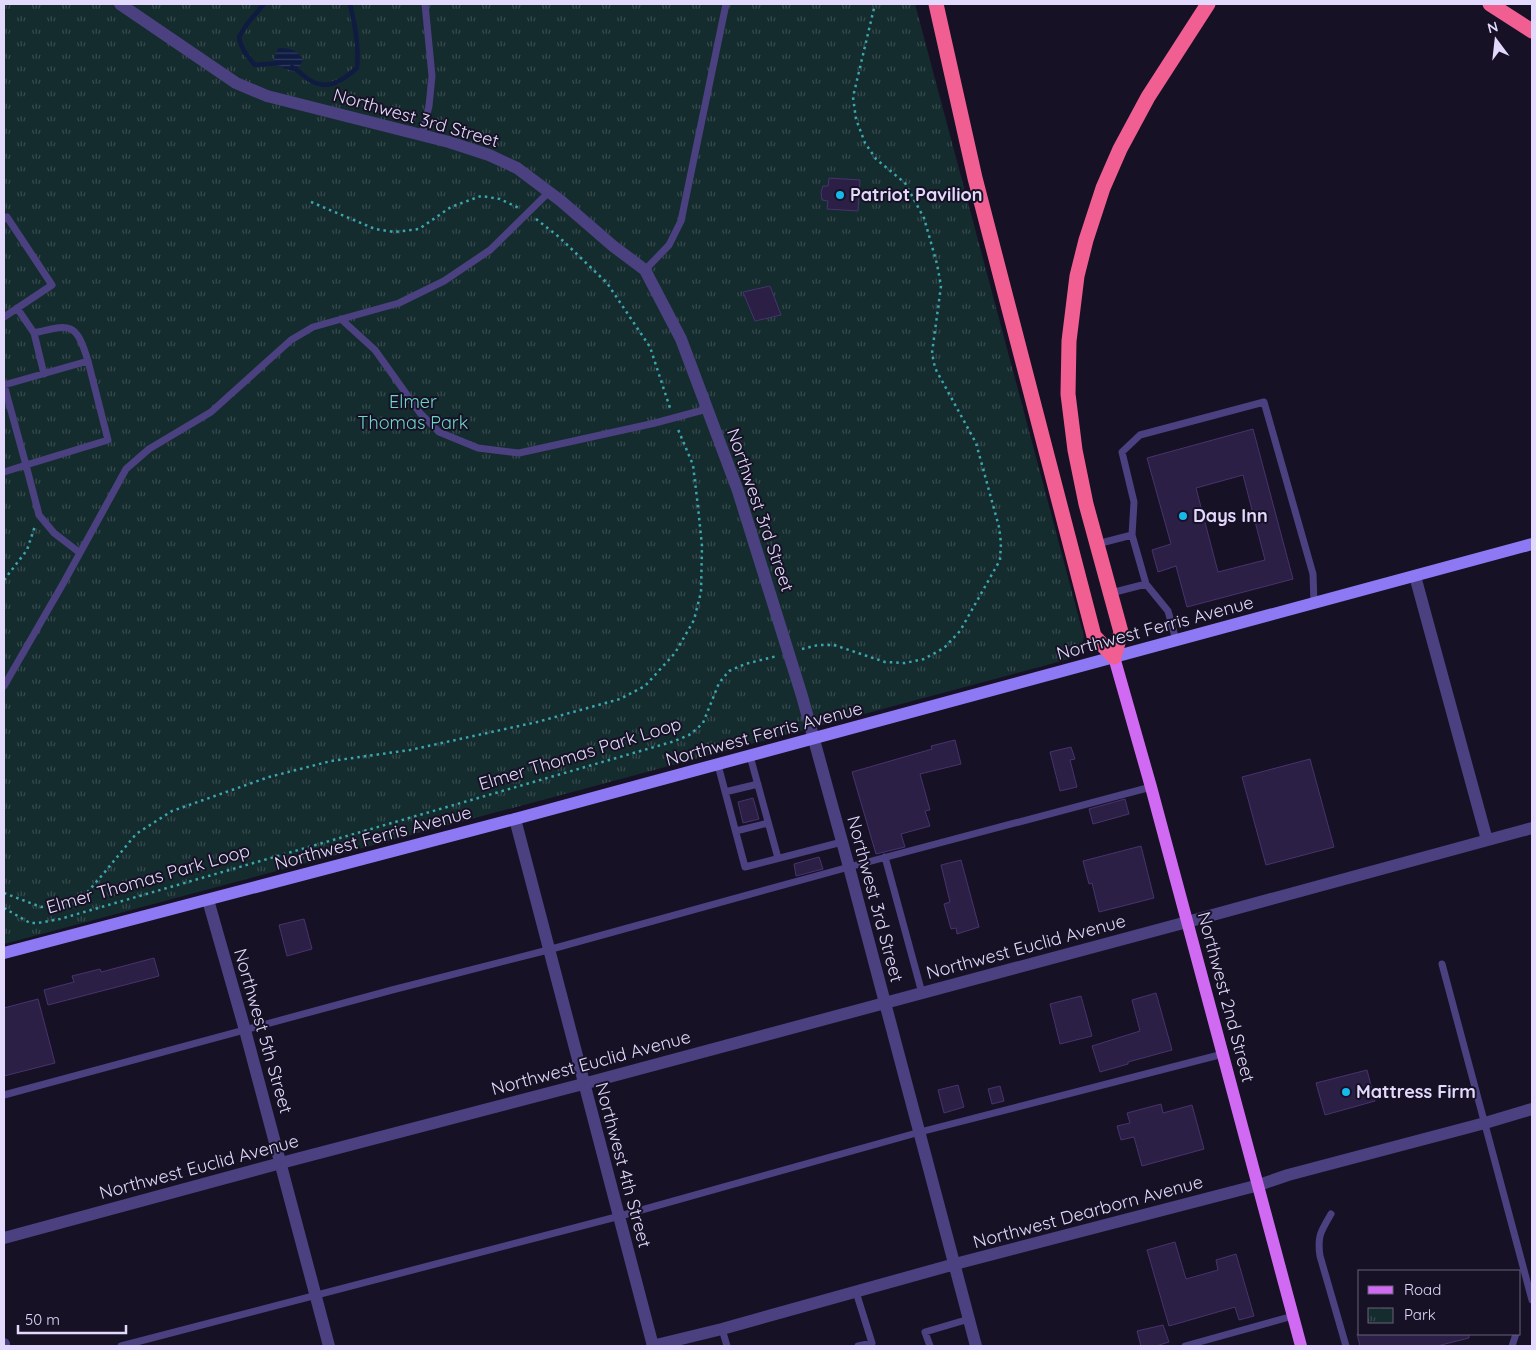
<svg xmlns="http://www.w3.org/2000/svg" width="1536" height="1350" viewBox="0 0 1536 1350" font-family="Quicksand,sans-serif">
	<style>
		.park { fill: url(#park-tufts) }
		.water { fill: url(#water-rules) }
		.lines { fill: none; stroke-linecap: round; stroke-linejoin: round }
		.stream { stroke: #0f1b41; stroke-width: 4.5 }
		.building { fill: #2c1f45; stroke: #47336e; fill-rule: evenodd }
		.path { stroke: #3ba6ae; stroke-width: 2.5; stroke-dasharray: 2.5 4; stroke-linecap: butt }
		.lane { stroke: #4b4180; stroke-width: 7 }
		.street { stroke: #4b4180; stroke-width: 12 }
		.secondary { stroke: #8c79f3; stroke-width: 12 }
		.primary { stroke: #d16af2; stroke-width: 12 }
		.highway { stroke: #f15f92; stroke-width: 15 }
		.poi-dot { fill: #17b9ea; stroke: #171125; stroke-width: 2 }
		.labels { text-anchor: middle; stroke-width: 4; stroke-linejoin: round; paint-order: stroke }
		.street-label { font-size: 18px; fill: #e2d9fc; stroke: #171125 }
		.poi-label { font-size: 18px; font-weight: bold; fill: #e2d9fc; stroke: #171125; text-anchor: start }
		.park-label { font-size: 18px; fill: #6bd6c9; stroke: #171125 }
	</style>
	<defs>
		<pattern id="park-tufts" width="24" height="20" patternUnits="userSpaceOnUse" patternTransform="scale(1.25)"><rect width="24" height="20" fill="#152c2f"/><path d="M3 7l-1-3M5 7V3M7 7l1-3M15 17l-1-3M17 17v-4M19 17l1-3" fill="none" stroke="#374a4e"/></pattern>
		<pattern id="water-rules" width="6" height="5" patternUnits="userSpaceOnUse" patternTransform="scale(1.25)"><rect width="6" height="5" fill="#0f1b41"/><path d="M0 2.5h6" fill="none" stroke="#323c5d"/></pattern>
	</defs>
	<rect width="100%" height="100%" fill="#171125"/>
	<path class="park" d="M 4,4 L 915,4 L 1084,637 L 1080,653 L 1069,659 L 4,944 Z"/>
	<path class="water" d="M 278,48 C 290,48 296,49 303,60 L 300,66 L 295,72 L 278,66 L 274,59 Z"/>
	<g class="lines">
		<path class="stream" d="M 264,4 L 247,24 L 239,37 C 241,49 247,56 255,65 L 280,63
			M 292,67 C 298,70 302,75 308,79 C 327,92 342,81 357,68 C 359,45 355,25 350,4"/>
	</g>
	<path class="building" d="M 829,178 L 860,180 L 858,211 L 827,209 L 828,201 L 822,200 L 821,192 L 823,186 L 828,186 Z
		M 770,286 L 781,315 L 755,321 L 743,292 Z
		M 1253,429 L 1293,579 L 1187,607 L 1176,566 L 1158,572 L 1152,550 L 1171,544 L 1147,458 ZM 1243,475 L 1265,560 L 1218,572 L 1196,488 Z
		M 955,740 L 961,764 L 920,774 L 930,810 L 925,811 L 930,826 L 901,834 L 905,847 L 876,854 L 852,772 L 932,749 L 931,746 Z
		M 1071,747 L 1075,759 L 1070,760 L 1077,787 L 1060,791 L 1050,752 Z
		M 1310,759 L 1334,847 L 1266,865 L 1242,777 Z
		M 753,798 L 759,819 L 743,823 L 738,802 Z
		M 1125,799 L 1129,814 L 1093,824 L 1089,809 Z
		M 1141,846 L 1154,898 L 1099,912 L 1092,883 L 1089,884 L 1083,861 Z
		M 819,857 L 823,869 L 796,876 L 794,864 Z
		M 961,860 L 979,927 L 957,934 L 956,928 L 951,929 L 944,904 L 950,902 L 941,865 Z
		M 304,919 L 312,949 L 287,956 L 279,925 Z
		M 154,958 L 159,976 L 48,1005 L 44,990 L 74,982 L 72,976 L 100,969 L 101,972 Z
		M 1156,993 L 1172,1050 L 1128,1062 L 1128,1064 L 1100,1072 L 1092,1046 L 1140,1031 L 1132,1000 Z
		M 1081,996 L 1092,1036 L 1060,1044 L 1050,1004 Z
		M 38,999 L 55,1063 L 4,1076 L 4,1008 Z
		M 1367,1070 L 1375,1101 L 1325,1115 L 1316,1083 Z
		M 958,1085 L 964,1107 L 944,1113 L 938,1090 Z
		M 1000,1086 L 1004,1101 L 992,1104 L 988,1089 Z
		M 1161,1104 L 1163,1113 L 1192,1105 L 1204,1149 L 1142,1166 L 1134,1137 L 1121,1140 L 1117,1126 L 1130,1123 L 1127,1113 Z
		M 1175,1242 L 1186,1279 L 1218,1270 L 1216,1260 L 1236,1254 L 1254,1316 L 1239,1320 L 1235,1307 L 1169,1326 L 1147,1250 Z
		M 1163,1325 L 1169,1342 L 1156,1346 L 1141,1346 L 1137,1331 Z
		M 1357,1334 L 1469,1334 L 1469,1338 L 1437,1346 L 1360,1346 Z"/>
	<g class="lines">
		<path class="path" d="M 311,202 L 375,229 L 394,232 L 419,229 L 451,207 L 481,196 L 500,199 L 519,208
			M 536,219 L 559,237 L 607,283 L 650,347 L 670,408
			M 4,580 L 27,550 L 35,526
			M 802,649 L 818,645 L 834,645 L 885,662 L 905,663 L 924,659 L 944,648 L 960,631 L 1000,560 L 1001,543 L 999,527 L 976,443 L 935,368 L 932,353 L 941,286 L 937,264 L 924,218 L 905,183 L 876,159 L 865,143 L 856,119 L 853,97 L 875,4
			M 4,893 L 41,907 L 78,903 L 104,873 L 136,834 L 172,811 L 269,777 L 331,761 L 410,750 L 537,722 L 620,699 L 645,686 L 675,653 L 694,620 L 701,592 L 702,546 L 698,507 L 693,465 L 677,427
			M 4,908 L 30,923 L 38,923 L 60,919 L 675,741 L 691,734 L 703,723 L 719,683 L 729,671 L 745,664 L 777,656"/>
		<path class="lane" d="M 422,135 L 429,106 L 432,76 L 425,4
			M 4,219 L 7,217 L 52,285 L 4,317
			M 645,270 L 669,245 L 681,221 L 726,4
			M 17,308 L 34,333 L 44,374
			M 341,319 L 375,350 L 420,413 L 439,432 L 478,448 L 519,453 L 655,423 L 707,409
			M 34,333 C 71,324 76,322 88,361
			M 4,384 L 4,385 L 26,465 L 108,440 L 88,361 L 4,385
			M 4,472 L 26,465 L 39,515 L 54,533 L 80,553
			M 1097,544 L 1132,535
			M 1111,593 L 1146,584
			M 1176,640 L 1168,611 L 1146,584 L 1132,535 L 1134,502 L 1122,452 L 1140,435 L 1264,402 L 1313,574 L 1314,603
			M 4,686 L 64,582 L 126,469 L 149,449 L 211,412 L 291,340 L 313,327 L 399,303 L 444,281 L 490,250 L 549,192
			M 750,756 L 778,858
			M 718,765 L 745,867 L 842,842
			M 725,792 L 758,784
			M 736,831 L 768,823
			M 885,857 L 922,993
			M 1442,964 L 1532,1300
			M 4,1095 L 392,990 L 548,950 L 849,867 L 1151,787
			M 1331,1214 C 1321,1231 1317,1236 1320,1256 L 1346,1346
			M 856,1292 L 872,1343 L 858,1346
			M 722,1329 L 727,1346
			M 121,1346 L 620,1216 L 920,1132 L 1223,1054
			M 930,1346 L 925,1332 L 969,1319
			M 1185,1346 L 1293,1316
			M 1512,1346 L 1516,1334"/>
		<path class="street" d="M 120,4 L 236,83 L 267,96 L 449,142 L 489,155 L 517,168 L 561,201 L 613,246 L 645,270 L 681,339 L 738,491 L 802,696 L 849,867 L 976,1346
			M 1415,576 L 1487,840
			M 515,819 C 560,995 608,1170 653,1346
			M 208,900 L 245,1030 L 329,1346
			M 4,1238 L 281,1163 L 583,1084 L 1187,922 L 1532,828
			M 4,1344 L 4,1346
			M 652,1346 L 722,1329 L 955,1264 L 1259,1185 L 1288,1175 L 1485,1123 L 1532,1109"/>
		<path class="secondary" d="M 4,953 L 515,819 L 1532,544"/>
		<path class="primary" d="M 1114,657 L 1151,787 L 1301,1346"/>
		<path class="highway" d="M 936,4 L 975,178 L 1094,636 L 1114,657 L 1121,632 L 1086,504 L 1075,450 L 1068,394 L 1069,341 L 1077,276 L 1086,240 L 1103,188 L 1120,149 L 1148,97 L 1208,4
			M 1490,4 L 1532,31"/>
	</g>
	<g class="poi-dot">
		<circle cx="840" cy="195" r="5"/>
		<circle cx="1183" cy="516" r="5"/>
		<circle cx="1346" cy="1092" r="5"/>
	</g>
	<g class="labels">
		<g class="street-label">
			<text transform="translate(416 118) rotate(16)" y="6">Northwest 3rd Street</text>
			<text transform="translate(760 510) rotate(71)" y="6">Northwest 3rd Street</text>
			<text transform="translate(1155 628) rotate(-15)" y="6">Northwest Ferris Avenue</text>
			<text transform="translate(764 734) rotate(-15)" y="6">Northwest Ferris Avenue</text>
			<text transform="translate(580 754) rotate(-17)" y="6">Elmer Thomas Park Loop</text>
			<text transform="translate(373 838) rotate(-15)" y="6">Northwest Ferris Avenue</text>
			<text transform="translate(148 879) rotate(-16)" y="6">Elmer Thomas Park Loop</text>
			<text transform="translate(875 899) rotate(75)" y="6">Northwest 3rd Street</text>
			<text transform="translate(1026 947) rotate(-15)" y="6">Northwest Euclid Avenue</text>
			<text transform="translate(1226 997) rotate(75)" y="6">Northwest 2nd Street</text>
			<text transform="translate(263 1031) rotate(74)" y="6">Northwest 5th Street</text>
			<text transform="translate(591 1063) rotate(-15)" y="6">Northwest Euclid Avenue</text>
			<text transform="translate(623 1165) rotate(75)" y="6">Northwest 4th Street</text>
			<text transform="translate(199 1167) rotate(-15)" y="6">Northwest Euclid Avenue</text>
			<text transform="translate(1088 1212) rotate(-15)" y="6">Northwest Dearborn Avenue</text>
		</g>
		<g class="poi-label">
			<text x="850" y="201">Patriot Pavilion</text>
			<text x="1193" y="522">Days Inn</text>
			<text x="1356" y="1098">Mattress Firm</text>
		</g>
		<g class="park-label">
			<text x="413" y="408">Elmer<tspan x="413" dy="21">Thomas Park</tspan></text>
		</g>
	</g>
	<rect width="1536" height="1350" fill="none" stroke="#e2d9fc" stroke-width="10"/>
	<rect x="1358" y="1270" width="162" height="65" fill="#171125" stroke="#68617b"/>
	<rect x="1368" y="1286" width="25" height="8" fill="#d16af2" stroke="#68617b"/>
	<text x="1404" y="1295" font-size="15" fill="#e2d9fc">Road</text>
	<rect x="1368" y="1308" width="25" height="15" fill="url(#park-tufts)" stroke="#68617b"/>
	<text x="1404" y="1320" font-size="15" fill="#e2d9fc">Park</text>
	<g transform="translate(1496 40) rotate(345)" stroke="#171125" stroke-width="4" paint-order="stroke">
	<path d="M0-4L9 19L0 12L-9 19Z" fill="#e2d9fc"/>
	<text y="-8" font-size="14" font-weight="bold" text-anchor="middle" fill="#e2d9fc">N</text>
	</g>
	<path d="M18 1325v8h108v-8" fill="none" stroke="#e2d9fc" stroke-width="2.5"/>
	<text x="25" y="1325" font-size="15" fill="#e2d9fc" stroke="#171125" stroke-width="4" paint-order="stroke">50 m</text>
</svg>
